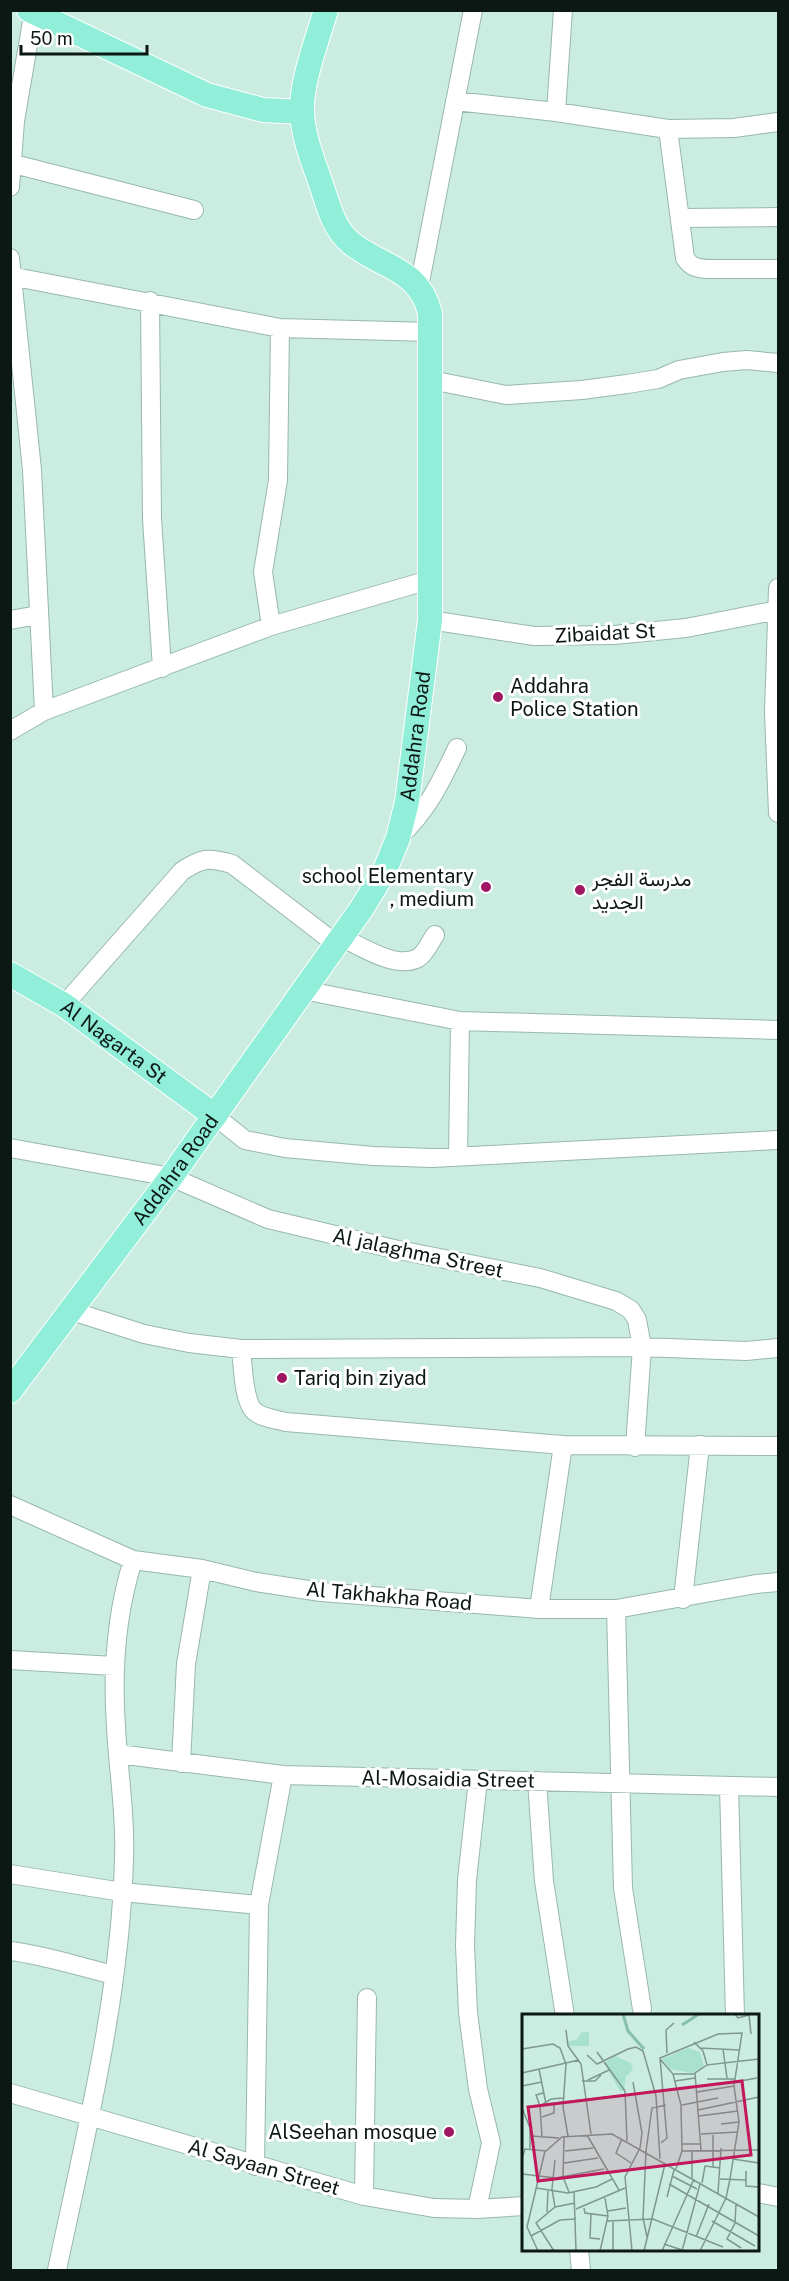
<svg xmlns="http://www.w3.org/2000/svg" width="789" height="2281" viewBox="0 0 789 2281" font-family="'Public Sans',Vazirmatn,sans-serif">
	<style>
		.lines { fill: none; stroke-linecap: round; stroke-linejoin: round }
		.minor-casing { stroke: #98b8ad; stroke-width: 20 }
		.major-casing { stroke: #fff; stroke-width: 26 }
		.minor { stroke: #fff; stroke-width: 18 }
		.major { stroke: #91efd9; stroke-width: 24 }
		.poi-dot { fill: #9f1662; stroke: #fff; stroke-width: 2 }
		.labels { text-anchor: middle; stroke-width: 6; stroke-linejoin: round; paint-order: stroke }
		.street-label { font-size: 20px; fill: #0c1814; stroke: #fff }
		.poi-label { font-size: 20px; fill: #0c1814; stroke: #fff; text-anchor: start }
		.inset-river { fill: none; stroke: #85bfad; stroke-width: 3 }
		.inset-road { fill: none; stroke: #7f978f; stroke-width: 1.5 }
		.view { fill: #c2185b; fill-opacity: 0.15; stroke: #c2185b; stroke-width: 3 }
		.inset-edge { fill: none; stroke: #0c1814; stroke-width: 3 }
	</style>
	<rect width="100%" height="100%" fill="#cbece1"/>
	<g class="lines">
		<defs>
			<path id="minor" d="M 455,101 L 556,112 L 668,129 L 734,128 L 778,122
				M 556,112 L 563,10
				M 668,129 L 685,258 C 691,267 696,268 707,269 L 778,269
				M 10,163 L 194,210
				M 10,187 L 15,121 L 34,10
				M 680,218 L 778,217
				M 10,258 L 32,470 L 44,711
				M 10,276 L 280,328 L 430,332
				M 419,287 L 473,10
				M 150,301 L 152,519 L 162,668
				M 431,380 L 506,395 L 582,390 L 627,384 L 658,379 L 679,370 L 723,362 L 747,360 L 778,363
				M 778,588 L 774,712 L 778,813
				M 10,620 L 38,615
				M 430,620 L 534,636 L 614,635 L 686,628 L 778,610
				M 271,626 L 263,572 L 278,480 L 280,328
				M 10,731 L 44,711 L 271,626 L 429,580
				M 398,838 C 427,811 440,784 457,748
				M 341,937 C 360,946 397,970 418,958 C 426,953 430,942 435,935
				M 303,990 L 460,1021 L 778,1030
				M 64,1005 L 182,871 C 202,858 208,857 232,864 L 336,944
				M 215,1116 L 245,1140 L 285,1148 L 373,1156 L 432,1158 L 778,1140
				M 10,1148 L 171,1177 L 268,1219 L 394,1249 L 540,1278 L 616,1301 L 631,1310 L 637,1320 L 642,1347 L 635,1447
				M 458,1156 L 460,1021
				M 72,1311 L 144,1334 L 189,1343 L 241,1349 L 642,1347 L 746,1351 L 778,1348
				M 241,1349 C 243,1364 243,1400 254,1411 C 262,1418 275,1419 286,1422 L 563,1445 L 778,1446
				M 10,1505 L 133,1560 L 202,1569 L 256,1582 L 321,1592 L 539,1609 L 616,1609 L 756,1584 L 778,1582
				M 683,1599 L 700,1445
				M 539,1609 L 563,1445
				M 616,1609 L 623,1888 L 642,2009
				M 10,1660 L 114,1666
				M 118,1754 L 283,1775 L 778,1787
				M 181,1763 L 186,1664 L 202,1569
				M 537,1781 L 544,1881 L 565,2016
				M 729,1786 L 735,2016
				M 10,1874 L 122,1892 L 259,1905
				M 10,1951 C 46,1955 79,1967 114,1975
				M 10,2093 L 364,2196 L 434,2208 L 477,2209 L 524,2206
				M 255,2166 L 259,1905 L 283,1775
				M 758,2193 L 778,2197
				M 364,2196 L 367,1998
				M 477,2209 L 491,2143 L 478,2089 L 468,2013 L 465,1945 L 467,1880 L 478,1780
				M 579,2250 L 581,2270
				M 57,2270 C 85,2137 121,1994 124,1858 C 126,1814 118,1770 116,1727 C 112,1670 116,1614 133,1560"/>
			<g id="major">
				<path d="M 29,10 L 207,95 L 263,110 L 302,112"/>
				<path id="s1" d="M 10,974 L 64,1005 L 215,1116"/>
				<path id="s2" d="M 10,1391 L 171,1177 L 362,908 L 385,870 L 398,838 L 407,802 L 430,620 L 430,313 C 419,268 382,268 351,243 C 334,229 329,208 322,187 C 314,163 303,138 302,112 C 301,81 317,41 326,10"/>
			</g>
		</defs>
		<use href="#minor" class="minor-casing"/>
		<use href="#major" class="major-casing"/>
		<use href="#minor" class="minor"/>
		<use href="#major" class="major"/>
	</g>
	<g class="poi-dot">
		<circle cx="498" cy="697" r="6"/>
		<circle cx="486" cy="887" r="6"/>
		<circle cx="580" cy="890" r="6"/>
		<circle cx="282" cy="1378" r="6"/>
		<circle cx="449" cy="2132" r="6"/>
	</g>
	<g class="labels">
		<g class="street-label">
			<text transform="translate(605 633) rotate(-3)" y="7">Zibaidat St</text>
			<text dy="7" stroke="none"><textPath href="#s2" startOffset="780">Addahra Road</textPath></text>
			<text dy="7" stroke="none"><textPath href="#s1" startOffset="124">Al Nagarta St</textPath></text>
			<text dy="7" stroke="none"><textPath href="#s2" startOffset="276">Addahra Road</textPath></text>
			<text transform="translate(418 1253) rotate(12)" y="7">Al jalaghma Street</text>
			<text transform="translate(389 1596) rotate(5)" y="7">Al Takhakha Road</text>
			<text transform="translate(448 1779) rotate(1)" y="7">Al-Mosaidia Street</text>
			<text transform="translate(264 2167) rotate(16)" y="7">Al Sayaan Street</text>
		</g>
		<g class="poi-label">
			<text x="510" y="693">Addahra<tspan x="510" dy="23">Police Station</tspan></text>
			<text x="474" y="883" text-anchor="end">school Elementary<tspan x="474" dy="23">, medium</tspan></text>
			<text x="592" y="886">مدرسة الفجر<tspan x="592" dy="23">الجديد</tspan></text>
			<text x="294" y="1385">Tariq bin ziyad</text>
			<text x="437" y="2139" text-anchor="end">AlSeehan mosque</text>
		</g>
	</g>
	<g transform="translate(522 2014)">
		<rect width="237" height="237" fill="#cbece1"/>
		<path d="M 60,18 L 67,18 L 67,32 L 47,32 L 45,27 L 54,26 ZM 166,34 L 178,38 L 182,52 L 170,59 L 148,55 L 140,45 ZM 93,42 L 109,49 L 111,56 L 104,62 L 102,77 L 98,77 L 82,49 Z" fill="#a9e1cf"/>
		<path class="inset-river" d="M 101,0 L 106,17 L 122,35M 160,11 L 177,0"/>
		<path class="inset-road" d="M 213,0 L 216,4 L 227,1 L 229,20M 44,16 L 46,32 L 59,50 L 69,120M 172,28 L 181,37 L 185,51 L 237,45M 178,34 L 217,36M 0,35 L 31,30 L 38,34 L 44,50 L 41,93 L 46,122M 201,35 L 205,64M 75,38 L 103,77 L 105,127M 145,39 L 144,16 L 152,9M 65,41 L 75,50 L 106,35 L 114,33 L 121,37 L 134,82 L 138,145M 138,45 L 151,60 L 159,91 L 160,137 L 154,155M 17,55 L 24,90M 0,59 L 57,46M 151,60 L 173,60M 185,65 L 213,65M 66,66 L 87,56M 60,67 L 73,67 L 79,61M 153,67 L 173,64M 111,68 L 120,119 L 118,134M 213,68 L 235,64M 0,72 L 20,68M 175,78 L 212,72M 24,90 L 102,81M 160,91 L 196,84M 18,92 L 14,81 L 21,79M 0,94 L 8,114 L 8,135M 176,96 L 237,83M 177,102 L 216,97M 20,103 L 32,99 L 32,90M 199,110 L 217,108M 179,120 L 216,118M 65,121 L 97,176M 191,121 L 191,153 L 198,154M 9,122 L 37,124M 20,123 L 18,92 L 29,85 L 41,84M 42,123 L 41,163 L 47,178M 100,125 L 94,139 L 109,149M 139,129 L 145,124 L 138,44 L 196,20 L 220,19 L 212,72 L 217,108 L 208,165 L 204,184 L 178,237M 160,130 L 179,130M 179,136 L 173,59 L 185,51M 43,137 L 71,134M 160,137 L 237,136M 0,145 L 3,135 L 24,137 L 40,123 L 90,120 L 237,203M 211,145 L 237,149M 42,149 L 76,144M 224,157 L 224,172 L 237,173M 0,160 L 34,164 L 82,155M 150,162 L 175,175M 170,164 L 170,137M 198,165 L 224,166M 180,169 L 183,152 L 191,153M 147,170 L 237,222M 14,174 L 46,179 L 74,173 L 90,165M 52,177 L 54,237M 196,179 L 199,134M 145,183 L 152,156M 214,190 L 213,209 L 205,225 L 219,234M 33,193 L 30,175 L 33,146M 62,194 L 63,199 L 86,202M 54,195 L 103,174M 86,197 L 104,194M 25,198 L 26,176M 69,200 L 68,224 L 78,225M 85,207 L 131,205 L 201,233M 190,207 L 233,232M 91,208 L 91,237M 9,222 L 38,206 L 54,205M 125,223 L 121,204 L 124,137 L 130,94 L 144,91M 174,223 L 187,190M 142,230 L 160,236M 16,237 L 5,213 L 23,137M 32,237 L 14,209 L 33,193 L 53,189M 78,237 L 86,202 L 83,184M 110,237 L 103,163 L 118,134M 122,237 L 143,150M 140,237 L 172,165M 160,237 L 178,170"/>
		<path class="view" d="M 220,67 L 229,141 L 16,167 L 6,93 Z"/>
		<rect width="237" height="237" class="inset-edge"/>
	</g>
	<rect width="789" height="2281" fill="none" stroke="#0c1814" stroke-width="24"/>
	<path d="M21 45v9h126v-9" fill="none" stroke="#0c1814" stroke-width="3"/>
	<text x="30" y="45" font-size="18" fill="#0c1814" stroke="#ffffff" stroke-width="4.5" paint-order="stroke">50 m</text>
</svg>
